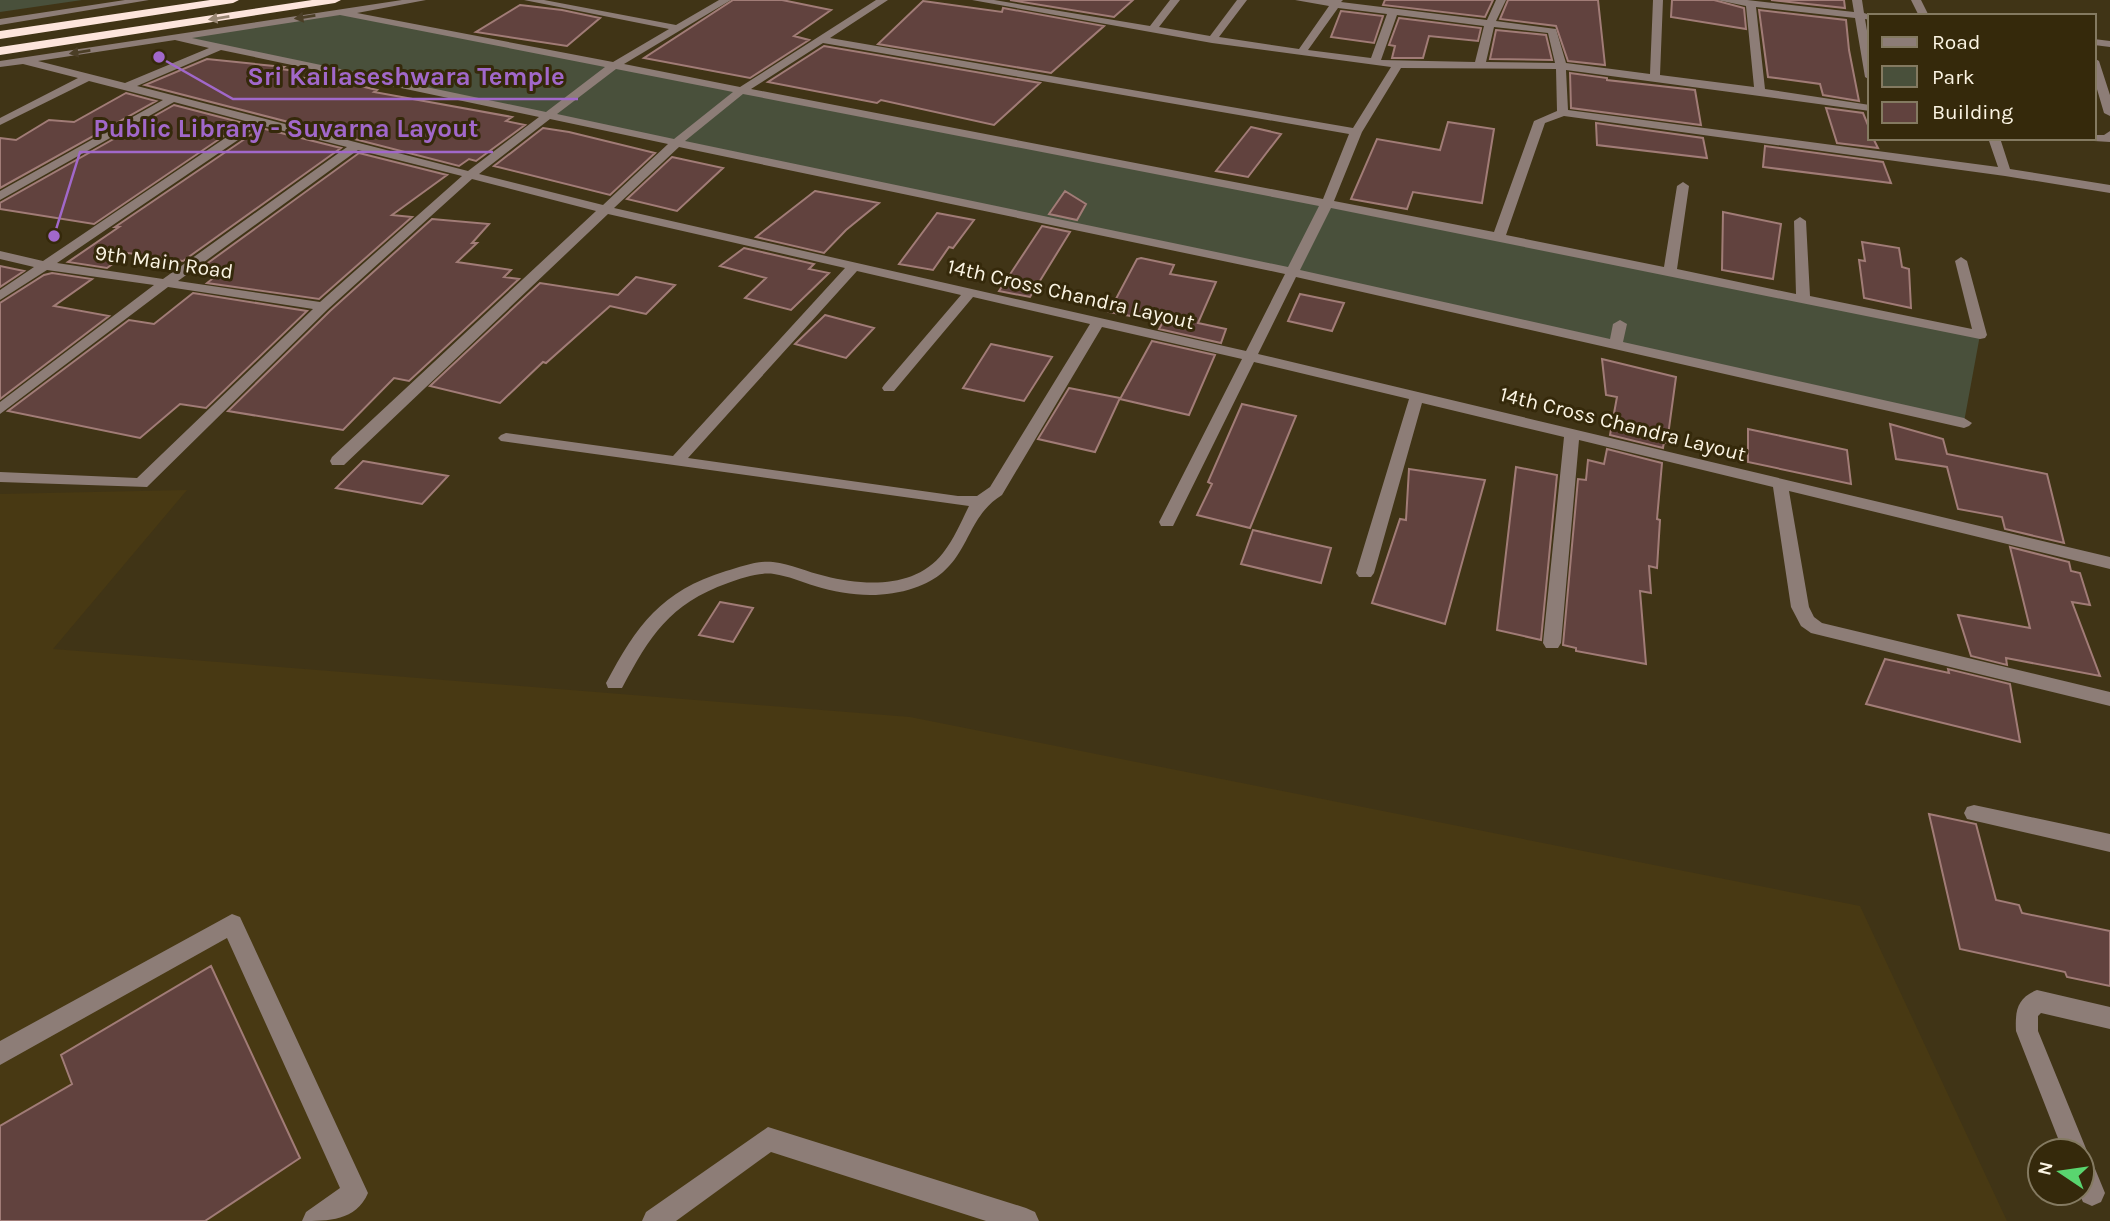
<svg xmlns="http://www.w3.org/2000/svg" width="2110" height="1221" viewBox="0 0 2110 1221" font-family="Karla,sans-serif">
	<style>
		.built { fill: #483913 }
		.green { fill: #49503b }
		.building { fill: #61423e; stroke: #a17c77; stroke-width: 2 }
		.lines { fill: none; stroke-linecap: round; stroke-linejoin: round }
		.minor { fill: #8d7d77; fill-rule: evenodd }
		.highway { fill: #fde5dc; fill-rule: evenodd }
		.oneway { fill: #4b3e26 }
		.oneway2 { fill: #998774 }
		.labels { text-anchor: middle; stroke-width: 6; stroke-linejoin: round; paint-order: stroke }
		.far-street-label { font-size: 21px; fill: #fbf4e3; stroke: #35290b }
		.leader { fill: none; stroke: #a168ca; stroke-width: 2.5 }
		.callout-dot { fill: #a168ca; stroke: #35290b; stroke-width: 2.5 }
		.callout-label { font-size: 26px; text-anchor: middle; font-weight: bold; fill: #a168ca; stroke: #35290b; stroke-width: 6; stroke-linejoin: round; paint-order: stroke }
	</style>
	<rect width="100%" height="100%" fill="#403416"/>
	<path class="built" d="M 187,490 L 53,649 L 910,717 L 1860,906 L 2007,1221 L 0,1221 L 0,494 Z"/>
	<path class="green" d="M 0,0 L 82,0 L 0,12 Z
		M 339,12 L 1980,335 L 1964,422 L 1292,272 L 173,37 Z"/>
	<path class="building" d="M 733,0 L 782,0 L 831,10 L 794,36 L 809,40 L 750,78 L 644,58 Z
		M 1010,0 L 1133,0 L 1114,17 Z
		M 1385,0 L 1493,0 L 1485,17 L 1383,5 Z
		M 1508,0 L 1598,0 L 1605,65 L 1568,61 L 1556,26 L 1500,19 Z
		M 1672,0 L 1714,0 L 1744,8 L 1746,29 L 1671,17 Z
		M 1771,0 L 1844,0 L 1845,8 Z
		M 923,1 L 1002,12 L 1003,8 L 1104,26 L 1051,73 L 878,44 Z
		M 520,5 L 562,10 L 600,18 L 567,46 L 476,32 Z
		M 1759,10 L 1846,20 L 1849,50 L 1859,101 L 1823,95 L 1820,84 L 1768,77 Z
		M 1341,11 L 1383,16 L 1374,43 L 1331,37 Z
		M 1399,18 L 1481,28 L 1478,41 L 1429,36 L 1423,58 L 1392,58 L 1395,46 L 1389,45 Z
		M 1496,30 L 1546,35 L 1552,60 L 1490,59 Z
		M 824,46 L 1040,83 L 994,125 L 881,100 L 877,103 L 768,82 Z
		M 207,59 L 284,67 L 281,69 L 304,72 L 297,77 L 352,84 L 377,90 L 374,92 L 512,117 L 506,121 L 525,125 L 476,161 L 469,159 L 459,166 L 145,85 Z
		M 1570,73 L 1607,78 L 1607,80 L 1695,90 L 1701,125 L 1571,108 Z
		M 126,93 L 156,101 L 0,188 L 0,138 L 16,140 L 49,120 L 74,122 Z
		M 174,105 L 243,123 L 94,224 L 0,209 L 0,203 Z
		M 1826,108 L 1863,113 L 1870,130 L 1870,138 L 1873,138 L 1878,148 L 1837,143 Z
		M 1448,122 L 1494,129 L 1482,203 L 1413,192 L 1407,209 L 1351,199 L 1377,139 L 1440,150 Z
		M 1596,123 L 1703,138 L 1707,158 L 1597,145 Z
		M 1251,127 L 1281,134 L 1248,177 L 1216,171 Z
		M 261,128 L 341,148 L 183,261 L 128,253 L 107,268 L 68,262 L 119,227 L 115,227 Z
		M 543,128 L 569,132 L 655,153 L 610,195 L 494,166 Z
		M 1765,146 L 1883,162 L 1891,183 L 1763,167 Z
		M 359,153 L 447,175 L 392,215 L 412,217 L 319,299 L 207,283 L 226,268 L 205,265 Z
		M 672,157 L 723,168 L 677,211 L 627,199 Z
		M 815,191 L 879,203 L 846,230 L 824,253 L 756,237 Z
		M 1065,191 L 1086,204 L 1077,220 L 1049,214 Z
		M 1723,212 L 1781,224 L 1773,279 L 1722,270 Z
		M 937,213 L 974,220 L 953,248 L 949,247 L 933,270 L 899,264 Z
		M 432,219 L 489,224 L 472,243 L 477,243 L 457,262 L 511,270 L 504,277 L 519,279 L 409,381 L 394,378 L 343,430 L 228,411 L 330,311 Z
		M 1042,226 L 1070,232 L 1030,297 L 999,291 Z
		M 1862,242 L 1899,248 L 1902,267 L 1909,269 L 1911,308 L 1864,298 L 1859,260 L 1865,261 Z
		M 744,248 L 814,264 L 809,269 L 829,273 L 791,310 L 745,298 L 766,278 L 720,266 Z
		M 1141,258 L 1174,265 L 1170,274 L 1216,282 L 1198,323 L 1226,329 L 1221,343 L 1159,329 L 1163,322 L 1109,312 L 1137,259 Z
		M 0,266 L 24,271 L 0,287 Z
		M 52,273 L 92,279 L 54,306 L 109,316 L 0,399 L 0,303 L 44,275 Z
		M 636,277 L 675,285 L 646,314 L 610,306 L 546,363 L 543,362 L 500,403 L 430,386 L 540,283 L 618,295 Z
		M 193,293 L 307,311 L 206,408 L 180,404 L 140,438 L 8,411 L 129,320 L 154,324 Z
		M 1300,294 L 1344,303 L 1332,331 L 1288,321 Z
		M 825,315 L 874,328 L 846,358 L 795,344 Z
		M 1152,341 L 1215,355 L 1189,415 L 1120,399 Z
		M 991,344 L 1052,357 L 1024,401 L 963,388 Z
		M 1602,359 L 1676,377 L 1667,443 L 1664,442 L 1663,448 L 1610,435 L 1617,397 L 1606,395 Z
		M 1069,388 L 1120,398 L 1095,452 L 1038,439 Z
		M 1242,404 L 1296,416 L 1250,528 L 1197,515 L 1212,484 L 1208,482 Z
		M 1890,424 L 1943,439 L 1947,454 L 2047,474 L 2064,543 L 2005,529 L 2002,517 L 1958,509 L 1947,467 L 1896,459 Z
		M 1748,429 L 1847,450 L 1851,484 L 1748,462 Z
		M 1607,449 L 1662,463 L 1657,519 L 1660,520 L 1657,568 L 1649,566 L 1651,593 L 1640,591 L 1646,664 L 1576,651 L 1576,648 L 1563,645 L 1578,479 L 1586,480 L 1588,460 L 1604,464 Z
		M 363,461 L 448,476 L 422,504 L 336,488 Z
		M 1516,467 L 1557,475 L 1541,640 L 1497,630 Z
		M 1409,469 L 1485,480 L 1445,624 L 1372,603 L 1400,519 L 1406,520 Z
		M 1253,530 L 1331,548 L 1321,583 L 1241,564 Z
		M 2010,547 L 2069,562 L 2071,571 L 2080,573 L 2090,605 L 2072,602 L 2100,676 L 2006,658 L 2007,665 L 1971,656 L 1958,615 L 2030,628 Z
		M 720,602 L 753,608 L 733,642 L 699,635 Z
		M 1885,659 L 1949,673 L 1948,669 L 2010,684 L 2020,742 L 1866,704 Z
		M 1929,814 L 1976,824 L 1996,900 L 2019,905 L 2022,913 L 2110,931 L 2110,986 L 2067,977 L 2065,972 L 1960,949 Z
		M 211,966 L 300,1158 L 205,1221 L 0,1221 L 0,1126 L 72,1084 L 61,1055 Z"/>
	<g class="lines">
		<path class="minor" d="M 125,0 L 149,0 L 0,25 L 0,19 Z
			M 402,0 L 426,0 L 357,13 L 613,62 L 669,29 L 524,0 L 544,0 L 676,25 L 719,0 L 731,0 L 624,64 L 740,87 L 876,0 L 888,0 L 830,38 L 1353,128 L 1391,67 L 1212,43 L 972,0 L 994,0 L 1150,26 L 1170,0 L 1180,0 L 1159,27 L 1210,36 L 1237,0 L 1247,0 L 1219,37 L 1299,49 L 1329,6 L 1295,0 L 1343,0 L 1341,2 L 1487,20 L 1496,0 L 1506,0 L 1496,21 L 1556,29 L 1566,63 L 1650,74 L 1653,0 L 1663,0 L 1660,75 L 1754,87 L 1746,6 L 1717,0 L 1747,0 L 1854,12 L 1852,0 L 1862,0 L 1864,13 L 1874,16 L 1870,16 L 1870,20 L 1865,19 L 1870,48 L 1870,80 L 1865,77 L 1855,18 L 1756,7 L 1765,89 L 1870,105 L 1870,111 L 1566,70 L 1568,110 L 1998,167 L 1988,138 L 2000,138 L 2010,169 L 2110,185 L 2110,193 L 2005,176 L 1564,116 L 1545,123 L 1506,235 L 1664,267 L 1677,186 L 1683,182 L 1689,186 L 1677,269 L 1796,294 L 1794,221 L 1800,217 L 1806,221 L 1810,296 L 1972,329 L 1955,261 L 1961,257 L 1967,261 L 1987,335 L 1985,338 L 1980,339 L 1331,208 L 1300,270 L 1610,339 L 1613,324 L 1620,320 L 1627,324 L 1623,342 L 1964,418 L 1972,423 L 1969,426 L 1964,428 L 1296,277 L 1258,354 L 2110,557 L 2110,569 L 1789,491 L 1809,607 L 1814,617 L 1822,623 L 2110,692 L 2110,706 L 1811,633 L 1801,626 L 1791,607 L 1773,487 L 1579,440 L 1561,643 L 1558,648 L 1546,648 L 1543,643 L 1564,437 L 1422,403 L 1374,573 L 1371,577 L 1359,577 L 1356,573 L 1409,399 L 1254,362 L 1175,522 L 1173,526 L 1161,526 L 1159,522 L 1242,359 L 1102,327 L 1002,495 C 961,520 972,569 914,588 C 882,599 847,596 815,586 C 802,582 788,576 774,574 C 759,572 742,578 728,583 C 669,604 650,636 622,688 L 608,688 L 606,683 C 637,625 661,591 726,571 C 741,567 757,560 773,562 C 791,564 807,572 825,576 C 864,586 915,589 943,553 C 954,539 961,522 969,506 L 501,441 L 498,438 L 501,435 L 506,433 L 673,456 L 845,268 L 608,214 L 344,465 L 332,465 L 330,461 L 332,457 L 596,211 L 472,179 L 328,309 L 147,487 L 0,482 L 0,472 L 137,478 L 313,309 L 168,287 L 0,414 L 0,402 L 154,285 L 47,270 L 0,300 L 0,290 L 34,267 L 0,259 L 0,251 L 43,261 L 249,122 L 174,102 L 0,200 L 0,191 L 163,100 L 89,81 L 0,125 L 0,118 L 78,78 L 23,64 L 0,67 L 0,61 ZM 1338,8 L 1387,14 L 1371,58 L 1308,50 ZM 340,15 L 605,67 L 546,112 L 192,38 ZM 1397,15 L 1484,26 L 1475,62 L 1381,60 ZM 1494,27 L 1548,33 L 1555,63 L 1486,62 ZM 175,40 L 209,48 L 125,83 L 38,61 ZM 823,43 L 1349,134 L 1323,199 L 751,89 ZM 221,50 L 539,117 L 468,171 L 137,86 ZM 1401,68 L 1556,69 L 1557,111 L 1534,121 L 1494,232 L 1334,201 L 1362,132 ZM 616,69 L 733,92 L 674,139 L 557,114 ZM 743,94 L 1319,206 L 1288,267 L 685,141 ZM 550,119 L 668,144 L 603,205 L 479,174 ZM 260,125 L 347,147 L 163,279 L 57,263 ZM 679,147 L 1285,274 L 1246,351 L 614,208 ZM 358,150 L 462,176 L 320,302 L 178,281 ZM 857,271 L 961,295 L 884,385 L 882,388 L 884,391 L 894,391 L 973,297 L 1090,324 L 990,487 L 977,496 L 958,496 L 688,458 Z
			M 1911,0 L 1921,0 L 1929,16 L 1919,16 Z
			M 2094,39 L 2110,41 L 2110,47 L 2094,45 Z
			M 2094,58 L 2099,61 L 2110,95 L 2110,116 L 2104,113 L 2094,79 Z
			M 2110,131 L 2110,142 L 2094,141 L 2088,138 L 2094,138 L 2094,135 L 2104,135 Z
			M 1974,805 L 2110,834 L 2110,852 L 1967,819 L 1964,813 L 1967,807 Z
			M 232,914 L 240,917 L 368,1193 C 356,1221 328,1221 302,1221 L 306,1212 L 340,1188 L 227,938 L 0,1065 L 0,1041 Z
			M 2037,990 L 2110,1007 L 2110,1029 L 2041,1013 L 2038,1016 L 2038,1031 L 2087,1151 L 2085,1157 L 2091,1159 L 2105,1193 L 2101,1202 L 2092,1206 L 2083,1202 L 2079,1193 L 2082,1193 L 2082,1151 L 2063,1151 L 2016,1031 C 2015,1011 2017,998 2037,990 Z
			M 768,1127 L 1026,1208 L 1035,1212 L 1039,1221 L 986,1221 L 771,1152 L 676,1221 L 642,1221 L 646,1212 Z"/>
		<path class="highway" d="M 210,0 L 239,0 L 233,3 L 0,39 L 0,31 Z
			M 312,0 L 341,0 L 335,3 L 0,55 L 0,47 Z"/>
	</g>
	<defs><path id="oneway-solid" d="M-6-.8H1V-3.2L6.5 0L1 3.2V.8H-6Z" transform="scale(1.75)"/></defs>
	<g class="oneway">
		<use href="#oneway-solid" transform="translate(305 17) rotate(171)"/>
		<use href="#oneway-solid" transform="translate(80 52) rotate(171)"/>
	</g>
	<use class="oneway2" href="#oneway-solid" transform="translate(219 18) rotate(171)"/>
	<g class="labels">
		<g class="far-street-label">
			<text transform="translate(164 262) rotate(8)" y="7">9th Main Road</text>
			<text transform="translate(1071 294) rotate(13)" y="7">14th Cross Chandra Layout</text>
			<text transform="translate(1623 424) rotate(14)" y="7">14th Cross Chandra Layout</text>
		</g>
	</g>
	<path class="leader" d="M159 57L233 99H578M54 236L80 152H493"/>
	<g class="callout-dot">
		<circle cx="159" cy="57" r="7"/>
		<circle cx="54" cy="236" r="7"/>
	</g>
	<g class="callout-label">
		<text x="406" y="85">Sri Kailaseshwara Temple</text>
		<text x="286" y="137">Public Library - Suvarna Layout</text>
	</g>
	<rect x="1868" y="14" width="228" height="126" fill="#35290b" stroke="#847a61" stroke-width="2"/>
	<rect x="1882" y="37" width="35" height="10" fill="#8d7d77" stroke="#847a61" stroke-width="2"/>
	<text x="1932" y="49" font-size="21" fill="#fbf4e3">Road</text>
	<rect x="1882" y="66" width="35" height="21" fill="#49503b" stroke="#847a61" stroke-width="2"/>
	<text x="1932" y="84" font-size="21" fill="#fbf4e3">Park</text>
	<rect x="1882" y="102" width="35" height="21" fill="#61423e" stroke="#847a61" stroke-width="2"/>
	<text x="1932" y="119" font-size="21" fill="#fbf4e3">Building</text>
	<g transform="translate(2061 1172) rotate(283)"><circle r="33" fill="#35290b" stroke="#847a61" stroke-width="2"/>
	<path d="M0-5L12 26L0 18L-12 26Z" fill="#59d56f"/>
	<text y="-10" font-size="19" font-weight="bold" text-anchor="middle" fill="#fbf4e3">N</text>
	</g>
</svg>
